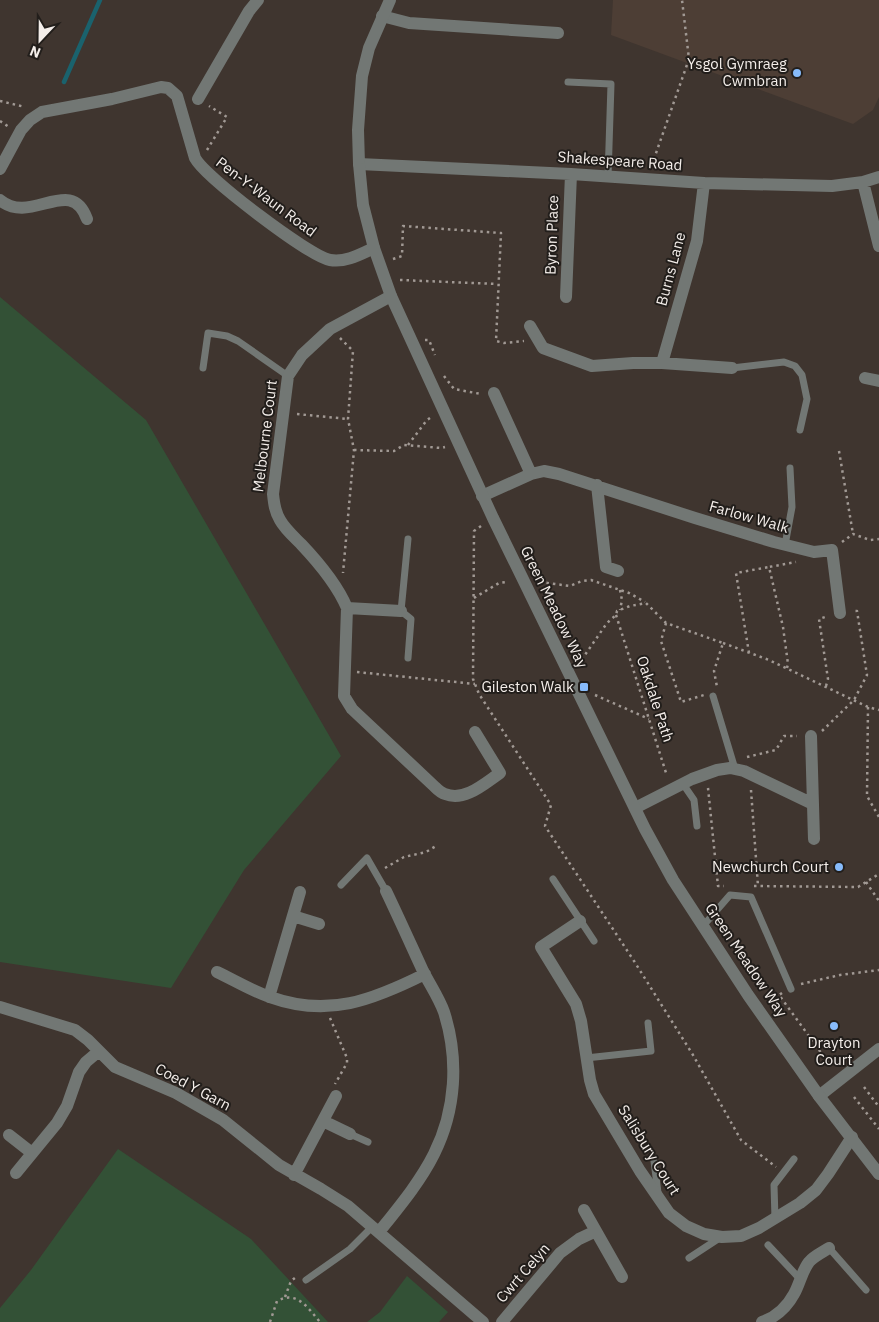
<svg xmlns="http://www.w3.org/2000/svg" width="879" height="1322" viewBox="0 0 879 1322" font-family="'IBM Plex Sans',sans-serif">
	<style>
		.built { fill: #4d3e35 }
		.green { fill: #335136 }
		.lines { fill: none; stroke-linecap: round; stroke-linejoin: round }
		.stream { stroke: #1a626d; stroke-width: 4.5 }
		.path { stroke: #a19994; stroke-width: 2.5; stroke-dasharray: 2.5 4; stroke-linecap: butt }
		.service { stroke: #727774; stroke-width: 7 }
		.minor { stroke: #727774; stroke-width: 12 }
		.tertiary { stroke: #727774; stroke-width: 12 }
		.poi-dot { fill: #87bbfb; stroke: #221e1b; stroke-width: 2 }
		.labels { text-anchor: middle; stroke-width: 4; stroke-linejoin: round; paint-order: stroke }
		.poi-label { font-size: 15px; fill: #f4eeea; stroke: #221e1b; text-anchor: end }
		.street-label { font-size: 15px; fill: #f4eeea; stroke: #221e1b }
	</style>
	<rect width="100%" height="100%" fill="#3f352f"/>
	<path class="built" d="M 613,0 L 879,0 L 879,97 L 873,110 L 853,124 L 649,49 L 611,35 Z"/>
	<path class="green" d="M 0,297 L 146,420 L 341,756 L 244,870 L 171,988 L 0,962 Z
		M 118,1149 L 251,1239 L 328,1322 L 0,1322 L 0,1308 L 31,1270 Z
		M 407,1276 L 448,1312 L 439,1322 L 367,1322 L 380,1312 Z"/>
	<g class="lines">
		<path class="stream" d="M 64,82 L 100,0"/>
		<path class="path" d="M 0,101 L 25,107
			M 0,121 L 9,127
			M 207,150 L 227,117 L 209,106
			M 656,166 L 655,156 L 689,59 L 682,0
			M 393,259 L 402,256 L 403,226 L 501,233 L 496,341 L 504,343 L 524,341
			M 400,280 L 497,284
			M 340,338 L 353,351 L 348,419 L 354,450 L 343,573
			M 425,340 L 429,340 L 435,355
			M 444,376 L 454,389 L 481,394
			M 297,414 L 348,419
			M 408,445 L 427,420 L 433,416
			M 354,450 L 394,451 L 404,445 L 441,448 L 445,447
			M 839,451 L 853,534
			M 481,526 L 474,531 L 473,679 L 479,694 L 551,805 L 545,826 L 634,961 L 693,1055 L 741,1140 L 776,1167
			M 842,542 L 853,534 L 870,540 L 879,539
			M 540,582 L 570,586 L 582,581 L 591,580 L 629,593 L 645,602
			M 620,590 L 622,600 L 620,610
			M 474,598 L 499,583 L 507,582
			M 616,615 L 667,776
			M 666,623 L 661,641 L 681,702 L 704,695
			M 723,643 L 769,660 L 868,707 L 879,710
			M 749,653 L 736,573 L 769,567
			M 578,665 L 607,623 L 616,615 L 617,611 L 630,606 L 646,603 L 666,623 L 723,643 L 714,671 L 717,687
			M 787,668 L 788,664 L 783,627 L 769,567 L 796,562
			M 357,672 L 475,684
			M 826,686 L 828,679 L 819,619 L 828,616
			M 595,695 L 649,719
			M 868,707 L 867,796 L 879,817
			M 822,731 L 854,700 L 867,675 L 857,611 L 852,611
			M 747,757 L 776,750 L 784,736 L 797,736
			M 708,788 L 718,886 L 724,886
			M 751,790 L 758,886
			M 385,868 L 404,857 L 426,852 L 436,846
			M 866,882 L 879,901
			M 754,886 L 858,887 L 879,874
			M 801,984 L 840,975 L 879,970
			M 782,993 L 779,995 L 830,1065
			M 330,1018 L 347,1058 L 347,1063 L 335,1084
			M 864,1087 L 879,1107
			M 854,1097 L 879,1129
			M 285,1297 L 291,1281 L 296,1277
			M 270,1322 L 277,1301 C 297,1290 308,1308 320,1322"/>
		<path class="service" d="M 568,82 L 611,84 L 608,177
			M 203,368 L 208,333 L 227,336 L 238,341 L 288,376
			M 732,368 L 784,362 L 795,366 L 802,375 L 807,399 L 800,430
			M 785,545 L 792,507 L 790,468
			M 408,658 L 411,619 L 401,611 L 408,539
			M 713,696 L 735,769
			M 683,784 L 694,800 L 697,826
			M 553,879 L 594,941
			M 341,885 L 367,858 L 386,891
			M 703,926 L 730,895 L 751,897 L 791,989
			M 586,1058 L 651,1051 L 648,1023
			M 350,1134 L 368,1142
			M 654,1161 L 658,1193
			M 775,1219 L 774,1185 L 794,1159
			M 768,1245 L 800,1279
			M 829,1248 L 866,1290
			M 689,1258 L 721,1237
			M 306,1280 L 350,1249 L 373,1226"/>
		<path class="minor" d="M 382,16 L 409,23 L 558,33
			M 198,99 L 249,11 L 258,0
			M 359,164 L 571,174 L 704,183 L 832,186 L 863,182 L 879,177
			M 0,169 L 21,130 L 30,120 L 42,112 L 112,99 L 161,87 L 168,88 L 177,96 L 195,158 C 205,177 309,256 330,260 C 345,263 361,254 374,248
			M 863,182 L 879,246
			M 0,200 C 31,226 71,174 87,219
			M 391,296 L 330,329 L 302,355 L 288,376 L 273,494 C 274,504 275,512 280,520 C 285,529 294,537 301,544 C 319,563 337,584 347,608 L 344,696 L 352,709 L 435,787 C 438,790 441,793 445,794 C 465,802 485,783 500,773 L 475,732
			M 566,297 L 571,174
			M 530,326 L 543,348 L 592,366 L 633,363 L 662,363 L 697,241 L 704,183
			M 662,363 L 732,368
			M 865,378 L 879,381
			M 494,393 L 531,474
			M 597,485 L 606,567 L 618,571
			M 482,496 L 531,474 L 544,471 L 559,474 L 695,518 L 774,542 L 814,552 L 832,550 L 840,613
			M 347,608 L 401,611
			M 811,736 L 814,839
			M 635,808 L 692,779 L 717,770 L 730,768 L 744,771 L 813,804
			M 293,916 L 319,924
			M 580,921 L 541,947 L 576,1004 L 581,1021 L 590,1080 L 594,1094 L 640,1171 L 669,1213 L 686,1226 L 704,1234 L 722,1237 L 741,1236 L 759,1228 L 800,1203 L 816,1190 L 828,1174 L 852,1137
			M 217,972 C 234,980 252,991 270,997 C 328,1018 373,1000 425,974
			M 269,997 L 300,892
			M 0,1007 L 75,1030 L 88,1040 L 115,1067 L 176,1093 L 223,1120 L 279,1165 L 321,1189 L 348,1206 L 483,1322
			M 819,1096 L 879,1049
			M 323,1121 L 350,1134
			M 9,1135 L 32,1153
			M 16,1173 L 57,1123 L 67,1106 L 79,1072 L 86,1062 L 99,1051
			M 294,1175 L 336,1096
			M 584,1210 L 622,1277
			M 379,1232 C 399,1207 420,1182 434,1154 C 456,1110 459,1059 444,1012 C 439,998 430,985 423,971 C 411,945 399,918 386,891
			M 502,1322 L 560,1253 L 579,1239 L 596,1231
			M 762,1322 C 776,1317 787,1307 794,1294 C 800,1283 802,1271 809,1262 C 814,1256 823,1252 829,1248"/>
		<path class="tertiary" d="M 390,0 L 369,48 L 362,76 L 358,130 L 359,164 L 363,205 L 374,248 L 391,296 L 493,518 L 645,829 L 673,880 L 748,995 L 819,1096 L 879,1174"/>
	</g>
	<g class="poi-dot">
		<circle cx="797" cy="73" r="5"/>
		<rect x="579" y="682" width="10" height="10" rx="2.5"/>
		<circle cx="839" cy="867" r="5"/>
		<circle cx="834" cy="1026" r="5"/>
	</g>
	<g class="labels">
		<g class="poi-label">
			<text x="787" y="69">Ysgol Gymraeg<tspan x="787" dy="17">Cwmbran</tspan></text>
			<text x="574" y="692">Gileston Walk</text>
			<text x="829" y="872">Newchurch Court</text>
			<text x="834" y="1048" text-anchor="middle">Drayton<tspan x="834" dy="17">Court</tspan></text>
		</g>
		<g class="street-label">
			<text transform="translate(620 161) rotate(4)" y="5">Shakespeare Road</text>
			<text transform="translate(266 197) rotate(37)" y="5">Pen-Y-Waun Road</text>
			<text transform="translate(552 235) rotate(-88)" y="5">Byron Place</text>
			<text transform="translate(671 269) rotate(-75)" y="5">Burns Lane</text>
			<text transform="translate(265 436) rotate(-83)" y="5">Melbourne Court</text>
			<text transform="translate(749 517) rotate(16)" y="5">Farlow Walk</text>
			<text transform="translate(554 607) rotate(64)" y="5">Green Meadow Way</text>
			<text transform="translate(655 699) rotate(72)" y="5">Oakdale Path</text>
			<text transform="translate(746 960) rotate(56)" y="5">Green Meadow Way</text>
			<text transform="translate(193 1087) rotate(28)" y="5">Coed Y Garn</text>
			<text transform="translate(649 1150) rotate(58)" y="5">Salisbury Court</text>
			<text transform="translate(523 1273) rotate(-49)" y="5">Cwrt Celyn</text>
		</g>
	</g>
	<g transform="translate(40 40) rotate(202)" stroke="#221e1b" stroke-width="4" paint-order="stroke">
	<path d="M0-4L9 19L0 12L-9 19Z" fill="#f4eeea"/>
	<text y="-8" font-size="14" font-weight="bold" text-anchor="middle" fill="#f4eeea">N</text>
	</g>
</svg>
